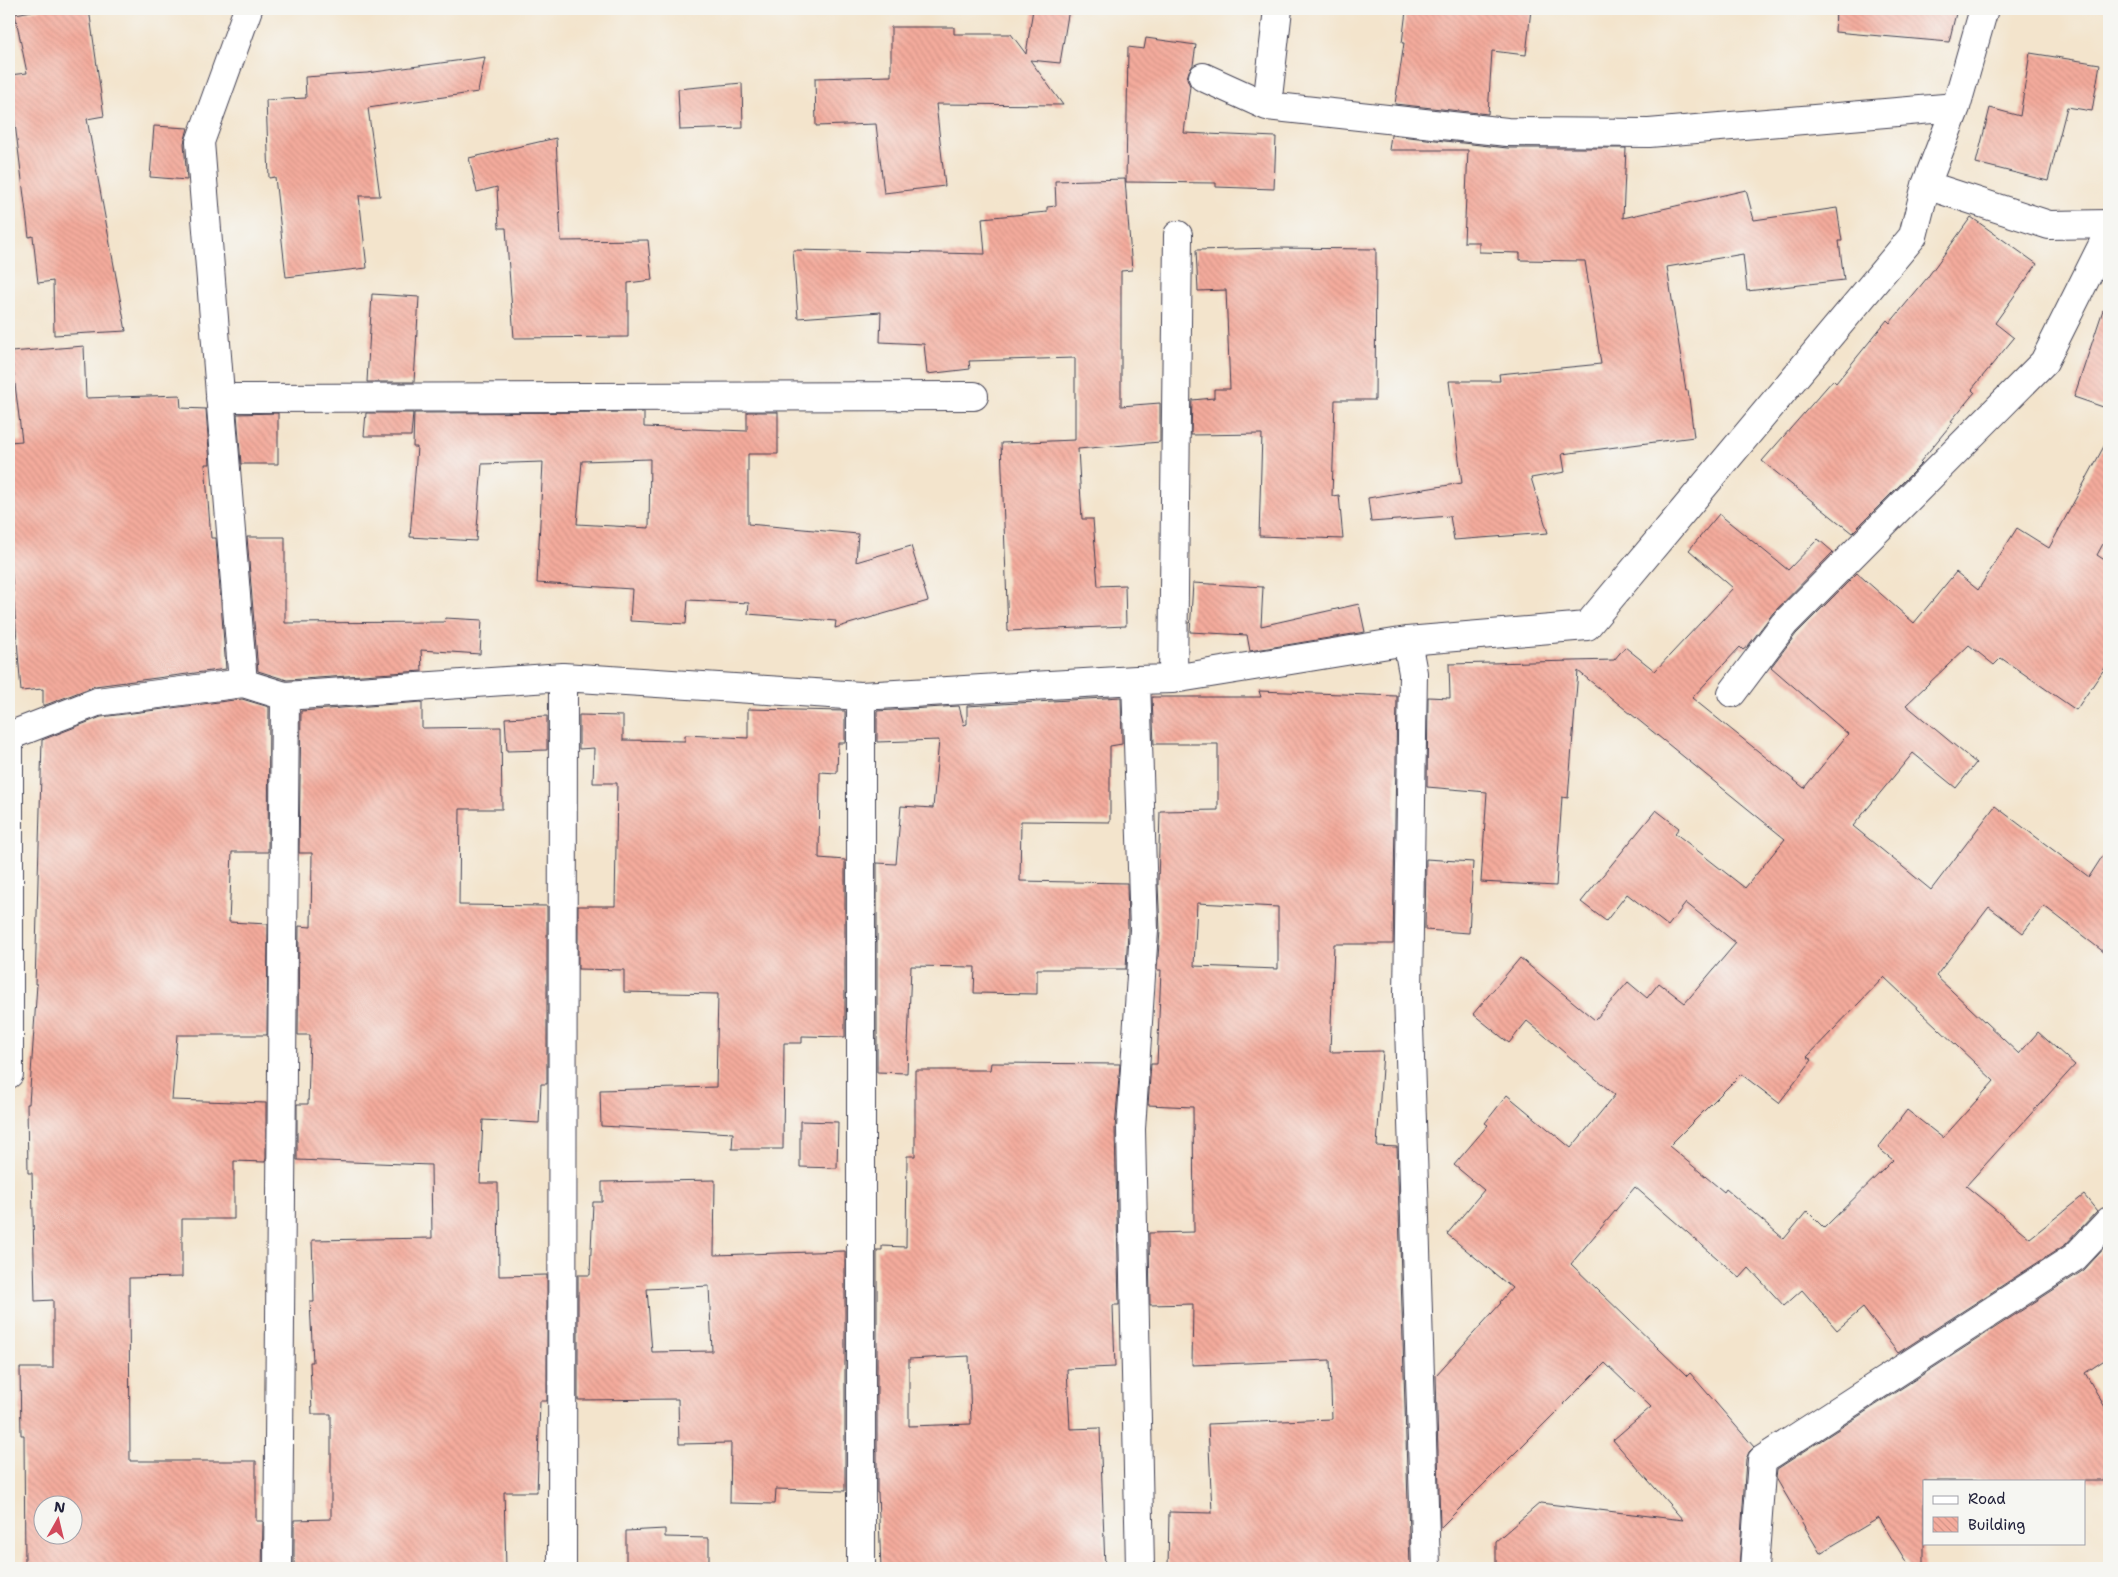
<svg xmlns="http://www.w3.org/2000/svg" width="2118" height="1577" viewBox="0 0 2118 1577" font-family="'Shantell Sans',sans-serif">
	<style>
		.building { fill: url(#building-back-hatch); fill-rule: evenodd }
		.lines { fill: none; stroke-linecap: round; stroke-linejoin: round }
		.minor-casing { stroke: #413f51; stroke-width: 30 }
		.minor { stroke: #fff; stroke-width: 28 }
	</style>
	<defs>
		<pattern id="building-back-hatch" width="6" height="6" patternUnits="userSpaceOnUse" patternTransform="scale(1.25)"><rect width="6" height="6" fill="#f4ab9c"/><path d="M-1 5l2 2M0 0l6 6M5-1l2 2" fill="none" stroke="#d19387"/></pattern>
	</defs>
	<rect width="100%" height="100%" fill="#f6f6f2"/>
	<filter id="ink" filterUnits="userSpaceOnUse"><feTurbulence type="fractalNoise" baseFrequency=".02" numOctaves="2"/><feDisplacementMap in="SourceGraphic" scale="10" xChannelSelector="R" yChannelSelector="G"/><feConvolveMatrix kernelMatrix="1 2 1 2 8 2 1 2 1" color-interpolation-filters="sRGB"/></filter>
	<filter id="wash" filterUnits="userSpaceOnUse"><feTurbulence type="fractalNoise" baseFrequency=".0096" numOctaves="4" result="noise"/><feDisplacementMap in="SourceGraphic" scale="20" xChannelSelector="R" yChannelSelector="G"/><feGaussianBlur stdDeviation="1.12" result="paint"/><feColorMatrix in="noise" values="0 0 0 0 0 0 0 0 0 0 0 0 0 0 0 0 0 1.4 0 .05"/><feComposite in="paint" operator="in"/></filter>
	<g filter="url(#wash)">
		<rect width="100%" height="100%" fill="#f3e4cc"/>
		<g id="blocks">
			<path class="building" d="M 43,9 L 89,9 L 104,116 L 87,119 L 126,331 L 54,335 L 53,281 L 38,283 L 33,236 L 29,237 L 9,75 L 27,73 L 15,14 Z
				M 1033,9 L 1069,9 L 1060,63 L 1030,60 L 1063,105 L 936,104 L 945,186 L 884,193 L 876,124 L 816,126 L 815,78 L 891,76 L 891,27 L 954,27 L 954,34 L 1011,34 L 1026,54 Z
				M 1429,9 L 1531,9 L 1526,55 L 1492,51 L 1488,114 L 1395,104 L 1404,43 L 1402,43 L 1406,11 L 1428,13 Z
				M 1836,9 L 1957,9 L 1949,42 L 1835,32 Z
				M 1146,38 L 1196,45 L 1193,65 L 1189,71 L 1187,78 L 1190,86 L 1184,133 L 1276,137 L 1274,189 L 1216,187 L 1216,183 L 1126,182 L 1128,47 L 1144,49 Z
				M 2030,53 L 2100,64 L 2092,111 L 2067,107 L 2048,181 L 1976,163 L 1990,108 L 2020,116 Z
				M 485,57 L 478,92 L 368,108 L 380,196 L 359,196 L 367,268 L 286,277 L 275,177 L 269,178 L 266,100 L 306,98 L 305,77 L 367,73 Z
				M 742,83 L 743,128 L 680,130 L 678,89 Z
				M 154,126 L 188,128 L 184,143 L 187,180 L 150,177 Z
				M 1391,135 L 1507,148 L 1626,148 L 1623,218 L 1746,190 L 1754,220 L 1837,208 L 1842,241 L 1839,241 L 1844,280 L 1747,291 L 1743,254 L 1667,267 L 1686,391 L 1688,390 L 1694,437 L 1562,454 L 1565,472 L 1531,478 L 1548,533 L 1454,540 L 1450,516 L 1371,522 L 1368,498 L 1462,483 L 1449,381 L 1500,381 L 1499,374 L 1601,364 L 1585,261 L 1520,260 L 1520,253 L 1479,252 L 1479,242 L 1464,242 L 1468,150 L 1389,150 Z
				M 556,138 L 561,241 L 648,240 L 652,280 L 628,283 L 628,337 L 514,338 L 506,228 L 499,228 L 497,187 L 477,192 L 469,158 Z
				M 1125,179 L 1132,270 L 1121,271 L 1121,406 L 1160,403 L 1160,442 L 1078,449 L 1082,519 L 1093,519 L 1098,586 L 1125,585 L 1126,626 L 1008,631 L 1001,443 L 1075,440 L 1075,358 L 969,361 L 970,369 L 927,374 L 924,344 L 880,342 L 881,312 L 798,318 L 793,250 L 985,254 L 982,218 L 1047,212 L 1047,207 L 1056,206 L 1055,181 Z
				M 1971,217 L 2037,264 L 1995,323 L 2014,338 L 1972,389 L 1975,392 L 1951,421 L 1953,422 L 1920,462 L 1922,463 L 1852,533 L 1762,461 L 1833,380 L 1836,383 L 1887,320 L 1890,323 L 1927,278 Z
				M 1275,248 L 1376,249 L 1375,400 L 1335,400 L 1332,496 L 1339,495 L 1343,539 L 1259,536 L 1262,434 L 1191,435 L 1192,400 L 1214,398 L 1214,389 L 1230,389 L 1226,290 L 1198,291 L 1196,250 Z
				M 372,294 L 419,297 L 414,382 L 367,382 Z
				M 2103,310 L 2109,311 L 2109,409 L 2074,397 Z
				M 84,346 L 86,398 L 180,395 L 181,408 L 206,409 L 210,464 L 205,464 L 211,538 L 216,538 L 226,669 L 95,686 L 43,706 L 43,689 L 21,691 L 11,565 L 9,565 L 9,442 L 22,441 L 11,352 Z
				M 644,412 L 644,427 L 747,431 L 747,412 L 778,412 L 778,454 L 748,454 L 748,524 L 858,534 L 856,562 L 911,546 L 928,601 L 835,628 L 836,621 L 748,614 L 749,603 L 688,600 L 686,624 L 630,621 L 632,589 L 537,583 L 543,462 L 482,464 L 476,541 L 410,537 L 417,447 L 413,447 L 414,413 ZM 650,459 L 649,528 L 577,524 L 582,461 Z
				M 278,413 L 278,464 L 241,464 L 237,414 Z
				M 366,413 L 413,413 L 411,436 L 364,436 Z
				M 2109,437 L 2109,533 L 2097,555 L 2109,563 L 2109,662 L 2076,710 L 2001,658 L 1994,665 L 1969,645 L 1906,705 L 1976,763 L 1956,788 L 1913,753 L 1853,826 L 1931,890 L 1995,806 L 2089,877 L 2109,846 L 2109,956 L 2044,906 L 2023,933 L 1989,907 L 1936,976 L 2019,1054 L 2038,1032 L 2075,1065 L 1966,1186 L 2030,1238 L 2084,1195 L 2097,1211 L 2065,1245 L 1898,1353 L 1863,1308 L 1837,1330 L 1802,1290 L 1784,1306 L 1749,1268 L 1740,1278 L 1635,1187 L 1571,1264 L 1687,1376 L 1690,1373 L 1754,1447 L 1749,1452 L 1746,1459 L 1739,1568 L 1496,1568 L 1496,1541 L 1540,1503 L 1683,1520 L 1613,1440 L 1651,1407 L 1605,1363 L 1440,1528 L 1436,1375 L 1501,1303 L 1500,1302 L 1512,1288 L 1447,1234 L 1484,1190 L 1454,1165 L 1488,1125 L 1485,1123 L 1507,1095 L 1571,1148 L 1615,1095 L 1527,1021 L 1509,1043 L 1473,1014 L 1520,958 L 1595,1020 L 1628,982 L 1647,998 L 1659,983 L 1685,1003 L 1736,943 L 1686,903 L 1668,926 L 1627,894 L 1606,921 L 1581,902 L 1656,810 L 1679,828 L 1675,833 L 1745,888 L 1785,839 L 1578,671 L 1568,798 L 1562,797 L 1556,886 L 1481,882 L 1487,792 L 1427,787 L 1428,697 L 1450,698 L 1449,664 L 1614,660 L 1625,647 L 1655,671 L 1733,588 L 1689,550 L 1719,514 L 1788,570 L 1818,539 L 1833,552 L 1773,613 L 1748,646 L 1743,650 L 1740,647 L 1692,698 L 1804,788 L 1848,734 L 1771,667 L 1796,634 L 1857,573 L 1914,623 L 1956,572 L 1978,590 L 2017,528 L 2049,548 ZM 1884,977 L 1994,1081 L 1943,1138 L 1907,1110 L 1878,1148 L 1893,1160 L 1824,1228 L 1807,1211 L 1784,1239 L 1726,1189 L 1724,1192 L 1669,1146 L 1741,1074 L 1779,1103 L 1812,1060 L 1807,1057 Z
				M 247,537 L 285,537 L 285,623 L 444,622 L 445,618 L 482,620 L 480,654 L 421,650 L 422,671 L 287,680 L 258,671 Z
				M 1193,583 L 1263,587 L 1261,626 L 1359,604 L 1365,632 L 1250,651 L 1247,635 L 1190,632 Z
				M 1259,691 L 1397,696 L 1393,944 L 1334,944 L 1330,1052 L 1383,1051 L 1377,1146 L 1397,1147 L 1410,1568 L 1168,1568 L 1169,1512 L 1212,1513 L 1208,1424 L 1332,1419 L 1330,1360 L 1192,1365 L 1193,1304 L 1150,1305 L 1149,1233 L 1194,1232 L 1193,1107 L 1148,1105 L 1151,1064 L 1157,1064 L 1161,970 L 1157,970 L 1160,931 L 1158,884 L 1160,811 L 1218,810 L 1218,744 L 1154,744 L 1152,697 L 1261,697 ZM 1197,903 L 1278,907 L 1278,969 L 1194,966 Z
				M 1121,697 L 1122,744 L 1110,746 L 1110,822 L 1021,821 L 1020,881 L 1127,883 L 1128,930 L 1126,969 L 1037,969 L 1037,994 L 974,993 L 975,967 L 911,966 L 907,1073 L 877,1072 L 877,863 L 896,864 L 901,806 L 933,808 L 939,740 L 877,742 L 877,711 L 959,706 L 964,725 L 967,724 L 967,706 Z
				M 242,699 L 269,707 L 268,852 L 232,852 L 229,922 L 268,924 L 267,1035 L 177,1035 L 172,1100 L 266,1103 L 266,1158 L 265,1162 L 234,1161 L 234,1219 L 182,1219 L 182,1277 L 129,1278 L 130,1461 L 256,1461 L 256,1521 L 263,1521 L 262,1568 L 25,1568 L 24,1435 L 21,1435 L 20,1368 L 53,1368 L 53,1300 L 35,1301 L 32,1173 L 28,1173 L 27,1104 L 29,1104 L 37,984 L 35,984 L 42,740 L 101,717 ZM 42,1504 L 72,1504 L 72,1534 L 42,1534 Z
				M 422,702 L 422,728 L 501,727 L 502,809 L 460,809 L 459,905 L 547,906 L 547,1084 L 541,1084 L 539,1123 L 483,1120 L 480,1183 L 498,1183 L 499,1276 L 547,1275 L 547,1401 L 540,1401 L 537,1492 L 504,1492 L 506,1568 L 294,1568 L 294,1520 L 331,1519 L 331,1414 L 312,1414 L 310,1362 L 313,1362 L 310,1302 L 314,1302 L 312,1240 L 432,1238 L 431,1165 L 297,1160 L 297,1104 L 308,1104 L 310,1035 L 298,1035 L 299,926 L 311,927 L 312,853 L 299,853 L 301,711 Z
				M 748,709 L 845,711 L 845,743 L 838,743 L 837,773 L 820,772 L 819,858 L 845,860 L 845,1037 L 802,1036 L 802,1043 L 784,1043 L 783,1149 L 732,1149 L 733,1133 L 601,1126 L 600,1090 L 716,1087 L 718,994 L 624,992 L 624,970 L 578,969 L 578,906 L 615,906 L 617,783 L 593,783 L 594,748 L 579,749 L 579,715 L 623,716 L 623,740 L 685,741 L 685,735 L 748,738 Z
				M 547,716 L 547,750 L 507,751 L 505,718 Z
				M 1426,859 L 1473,862 L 1469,933 L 1425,930 Z
				M 991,1063 L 1120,1064 L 1115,1129 L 1119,1305 L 1113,1305 L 1115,1367 L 1067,1369 L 1070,1429 L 1100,1428 L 1105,1568 L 881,1568 L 878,1493 L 877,1493 L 877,1250 L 882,1250 L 882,1246 L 906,1247 L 907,1156 L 915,1156 L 915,1070 L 990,1070 ZM 969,1356 L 971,1424 L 909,1426 L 909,1359 Z
				M 800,1121 L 838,1122 L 837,1168 L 800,1167 Z
				M 715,1180 L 714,1255 L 845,1251 L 845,1491 L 776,1489 L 775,1504 L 730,1503 L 731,1443 L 679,1444 L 678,1399 L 578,1400 L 578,1275 L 590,1275 L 593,1202 L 602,1202 L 602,1182 ZM 709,1286 L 712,1351 L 652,1352 L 647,1289 Z
				M 2109,1243 L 2109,1357 L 2085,1373 L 2109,1414 L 2109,1481 L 1924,1481 L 1924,1568 L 1910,1568 L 1879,1518 L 1820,1553 L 1776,1478 L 1777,1469 L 2084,1270 Z
				M 665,1529 L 665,1537 L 709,1538 L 709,1568 L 626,1568 L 626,1531 Z"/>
		</g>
	</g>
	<g filter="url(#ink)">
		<use href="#blocks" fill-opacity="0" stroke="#413f51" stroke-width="1"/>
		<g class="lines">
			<defs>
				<path id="minor" d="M 1203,77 L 1267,106 L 1507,132 L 1649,133 L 1956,107
					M 1267,106 L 1278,9
					M 1926,185 L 2049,225 L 2109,224
					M 220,398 L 974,396
					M 1407,641 L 1413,673 L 1408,994 L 1426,1568
					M 1173,679 L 1178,235
					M 1136,680 L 1144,930 L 1131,1129 L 1140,1568
					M 243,683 L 200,142 L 248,9
					M 1732,693 L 1784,624 L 2044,362 L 2109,232
					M 9,736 L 97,702 L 243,683 L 285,696 L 563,677 L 861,696 L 1136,680 L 1173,679 L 1407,641 L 1587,626 L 1913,236 L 1926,185 L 1956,107 L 1984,9
					M 9,1074 L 9,736
					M 278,1568 L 285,696
					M 562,1568 L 563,677
					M 861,1568 L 861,696
					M 1754,1568 L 1762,1460 L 2075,1257 L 2109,1221"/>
			</defs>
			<use href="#minor" class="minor-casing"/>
			<use href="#minor" class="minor"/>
		</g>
	</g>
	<rect width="2118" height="1577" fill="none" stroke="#f6f6f2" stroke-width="30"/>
	<rect x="1923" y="1480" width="162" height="65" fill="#f6f6f2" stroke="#a1a1a9"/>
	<rect x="1933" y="1496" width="25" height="8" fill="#ffffff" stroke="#a1a1a9"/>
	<text x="1968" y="1504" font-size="15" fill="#22223b">Road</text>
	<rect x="1933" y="1517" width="25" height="15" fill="url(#building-back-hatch)" stroke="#a1a1a9"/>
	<text x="1968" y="1530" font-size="15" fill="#22223b">Building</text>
	<g transform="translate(58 1520) rotate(8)"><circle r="24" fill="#f6f6f2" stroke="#a1a1a9"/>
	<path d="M0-4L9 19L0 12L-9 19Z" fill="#d1495b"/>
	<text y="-8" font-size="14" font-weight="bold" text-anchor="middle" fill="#22223b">N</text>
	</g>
</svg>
